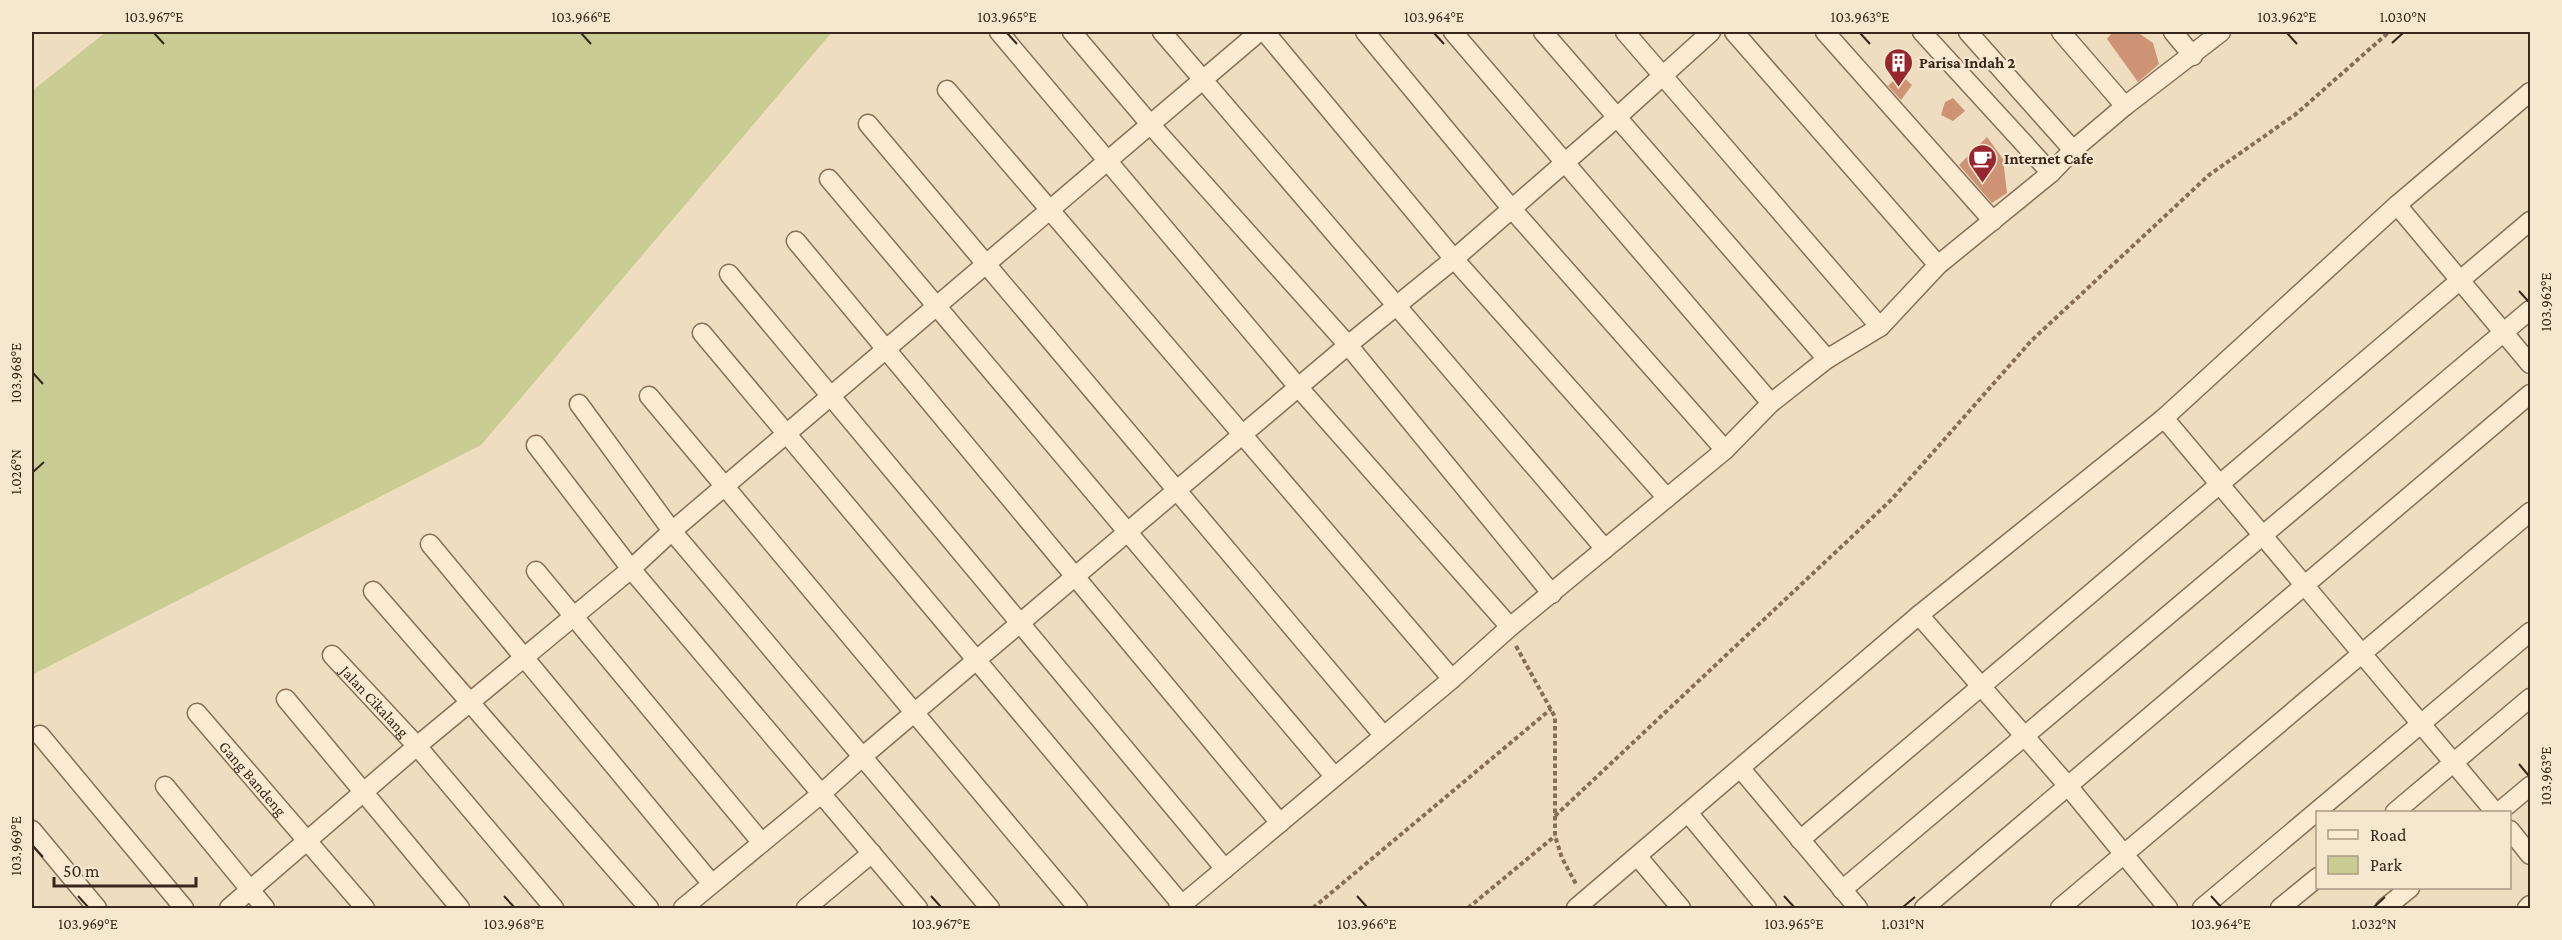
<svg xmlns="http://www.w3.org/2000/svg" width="2562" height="940" viewBox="0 0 2562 940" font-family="'Crimson Pro',serif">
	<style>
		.green { fill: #cacd93 }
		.building { fill: #ce9374 }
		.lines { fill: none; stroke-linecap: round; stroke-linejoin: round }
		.street-casing { stroke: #886e57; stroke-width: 21 }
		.path { stroke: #886e57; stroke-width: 4; stroke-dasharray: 4.5 3; stroke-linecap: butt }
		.street { stroke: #faebd2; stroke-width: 18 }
		.ticks { fill: none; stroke: #37271c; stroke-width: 2 }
		.labels { text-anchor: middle; stroke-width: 4.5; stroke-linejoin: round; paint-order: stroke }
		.poi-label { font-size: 16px; font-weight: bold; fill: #37271c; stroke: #f6e8cf; text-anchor: start }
		.street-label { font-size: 16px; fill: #37271c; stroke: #f6e8cf }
		.neatline { fill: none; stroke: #37271c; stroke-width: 2 }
		.ticks-label { font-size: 15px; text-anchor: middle; fill: #37271c }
	</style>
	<rect width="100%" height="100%" fill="#efddbf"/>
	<path class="green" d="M 106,32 L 832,32 L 481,445 L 32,675 L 32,91 Z"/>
	<path class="building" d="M 2113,32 L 2137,32 L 2153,43 L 2159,64 L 2138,82 L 2107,39 Z
		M 1900,74 L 1912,85 L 1901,100 L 1888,86 Z
		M 1953,98 L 1965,111 L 1953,121 L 1941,115 L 1945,102 Z
		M 1987,137 L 2003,159 L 2007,193 L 1992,203 L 1959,165 Z"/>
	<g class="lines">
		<defs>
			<g id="street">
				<path d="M 999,32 L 1299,388 L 1510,627"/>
				<path d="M 1072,32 L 1150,124 L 1348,345 L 1552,594"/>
				<path d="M 1162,32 L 1605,549"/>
				<path d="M 1265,32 L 1454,259 L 1667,498"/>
				<path d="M 1365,32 L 1511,208 L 1725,450"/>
				<path d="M 1453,32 L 1771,403"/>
				<path d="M 1543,32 L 1827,359"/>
				<path d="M 1625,32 L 1880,327"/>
				<path d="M 1734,32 L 1938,265"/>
				<path d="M 1825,32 L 1993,221"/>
				<path d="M 1922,32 L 2051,173"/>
				<path d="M 1968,32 L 2073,150"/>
				<path d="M 2061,32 L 2125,106"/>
				<path d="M 2173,32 L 2193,56"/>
				<path d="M 947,90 L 1452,679"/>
				<path d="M 868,124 L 1383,735"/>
				<path d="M 829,179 L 1334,776"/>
				<path d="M 2397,205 L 2530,364"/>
				<path d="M 796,241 L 1280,823"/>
				<path d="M 729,274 L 1225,869"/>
				<path d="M 702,333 L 1182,905"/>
				<path d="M 649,396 L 1078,908"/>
				<path d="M 579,404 L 672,531 L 990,908"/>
				<path d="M 2164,418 L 2495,812"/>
				<path d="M 536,445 L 631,569 L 918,908"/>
				<path d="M 430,544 L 712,884"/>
				<path d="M 536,571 L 762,843"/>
				<path d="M 373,591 L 649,908"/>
				<path d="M 1919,615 L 2068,786 L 2168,908"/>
				<path id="s1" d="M 332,655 L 417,746 L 554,908"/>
				<path d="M 286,699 L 460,908"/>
				<path id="s2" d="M 197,713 L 365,908"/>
				<path d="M 40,735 L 184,908"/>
				<path d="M 1741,769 L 1858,908"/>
				<path d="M 165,786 L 265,908"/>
				<path d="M 2395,812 L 2530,698"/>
				<path d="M 2499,812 L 2530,786"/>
				<path d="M 1689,814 L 1767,908"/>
				<path d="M 32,830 L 97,908"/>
				<path d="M 2510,830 L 2530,855"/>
				<path d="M 1800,840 L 2530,221"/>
				<path d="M 1638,857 L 1681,908"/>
				<path d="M 1842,890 L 2530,310"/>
				<path d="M 229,908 L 417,746 L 631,569 L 672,531 L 1259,32"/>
				<path d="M 683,908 L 821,794 L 862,757 L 1348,345 L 1454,259 L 1616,118 L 1711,32"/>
				<path d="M 806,908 L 872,853"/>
				<path d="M 1178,908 L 1452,679 L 1510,627 L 1725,450 L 1771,403 L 1827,359 L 1880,327 L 1938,265 L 2051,173 L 2073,150 L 2125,106 L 2221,32"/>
				<path d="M 1576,908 L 1919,615 L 2164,418 L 2397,205 L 2530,92"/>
				<path d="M 1924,908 L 2530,394"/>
				<path d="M 2060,908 L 2530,512"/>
				<path d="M 2202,908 L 2530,632"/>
				<path d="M 2280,908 L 2318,877"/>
				<path d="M 2385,908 L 2410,888"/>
				<path d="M 2527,908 L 2530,905"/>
			</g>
		</defs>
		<use href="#street" class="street-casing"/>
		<path class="path" d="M 1516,646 L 1555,717 L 1555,836 L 1562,858 L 1576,884
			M 1555,816 L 1891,500 L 2031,341 L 2209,175 L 2296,114 L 2389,32
			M 1313,908 L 1551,709
			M 1468,908 L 1555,836"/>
		<use href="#street" class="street"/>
	</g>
	<path class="ticks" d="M 154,33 L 164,44M 581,33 L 591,44M 1007,33 L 1017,44M 1434,33 L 1444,44M 1860,33 L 1870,44M 2287,33 L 2297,44M 2392,43 L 2403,33M 2519,291 L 2529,302M 33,373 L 43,384M 33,472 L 44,462M 2519,764 L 2529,776M 33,846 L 43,857M 78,896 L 88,907M 504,896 L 514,907M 931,896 L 941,907M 1357,896 L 1367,907M 1784,896 L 1794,907M 2211,896 L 2221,907M 1903,907 L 1915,897M 2374,907 L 2385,897"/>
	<defs>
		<symbol id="building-pin" viewBox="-11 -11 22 30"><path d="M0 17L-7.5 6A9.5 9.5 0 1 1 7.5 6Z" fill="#98262e" stroke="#f6e8cf"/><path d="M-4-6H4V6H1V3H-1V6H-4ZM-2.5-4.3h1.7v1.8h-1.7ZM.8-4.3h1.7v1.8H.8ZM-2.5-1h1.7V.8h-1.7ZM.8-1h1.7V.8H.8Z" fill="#fff"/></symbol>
		<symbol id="cafe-pin" viewBox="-11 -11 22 30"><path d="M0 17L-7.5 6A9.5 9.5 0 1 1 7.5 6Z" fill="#98262e" stroke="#f6e8cf"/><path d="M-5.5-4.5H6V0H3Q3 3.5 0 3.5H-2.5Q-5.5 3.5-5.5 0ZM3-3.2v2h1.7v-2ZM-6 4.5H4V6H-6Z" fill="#fff"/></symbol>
	</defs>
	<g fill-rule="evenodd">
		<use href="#building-pin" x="1882" y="46" width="33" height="45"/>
		<use href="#cafe-pin" x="1966" y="142" width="33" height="45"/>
	</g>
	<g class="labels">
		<g class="poi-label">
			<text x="1919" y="68">Parisa Indah 2</text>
			<text x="2004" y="164">Internet Cafe</text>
		</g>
		<g class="street-label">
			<text dy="6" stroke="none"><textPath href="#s1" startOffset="63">Jalan Cikalang</textPath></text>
			<text dy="6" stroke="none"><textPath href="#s2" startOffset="86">Gang Bandeng</textPath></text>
		</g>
	</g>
	<rect width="2562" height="940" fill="none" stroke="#f6e8cf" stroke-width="66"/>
	<rect x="2316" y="811" width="195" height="78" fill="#f6e8cf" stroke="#aa9b87" stroke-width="1.5"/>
	<rect x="2328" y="830" width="30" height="9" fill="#faebd2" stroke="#aa9b87" stroke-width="1.5"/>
	<text x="2370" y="841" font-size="18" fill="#37271c">Road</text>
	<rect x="2328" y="856" width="30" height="18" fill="#cacd93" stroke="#aa9b87" stroke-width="1.5"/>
	<text x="2370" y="871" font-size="18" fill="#37271c">Park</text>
	<path d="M54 877v9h142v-9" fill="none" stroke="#37271c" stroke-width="3"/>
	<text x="63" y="877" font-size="18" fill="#37271c" stroke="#f6e8cf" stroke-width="4.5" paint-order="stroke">50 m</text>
	<rect x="33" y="33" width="2496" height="874" class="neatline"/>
	<g class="ticks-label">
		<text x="154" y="22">103.967°E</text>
		<text x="581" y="22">103.966°E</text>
		<text x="1007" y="22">103.965°E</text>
		<text x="1434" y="22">103.964°E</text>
		<text x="1860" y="22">103.963°E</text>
		<text x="2287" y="22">103.962°E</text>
		<text x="2403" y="22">1.030°N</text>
		<text transform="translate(2546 302) rotate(-90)" y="5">103.962°E</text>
		<text transform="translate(16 373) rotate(-90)" y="5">103.968°E</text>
		<text transform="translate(16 472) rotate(-90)" y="5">1.026°N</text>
		<text transform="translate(2546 776) rotate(-90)" y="5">103.963°E</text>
		<text transform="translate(16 846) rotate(-90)" y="5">103.969°E</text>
		<text x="88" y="929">103.969°E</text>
		<text x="514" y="929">103.968°E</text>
		<text x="941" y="929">103.967°E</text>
		<text x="1367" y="929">103.966°E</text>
		<text x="1794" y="929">103.965°E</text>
		<text x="1903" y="929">1.031°N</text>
		<text x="2221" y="929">103.964°E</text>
		<text x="2374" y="929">1.032°N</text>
	</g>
</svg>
